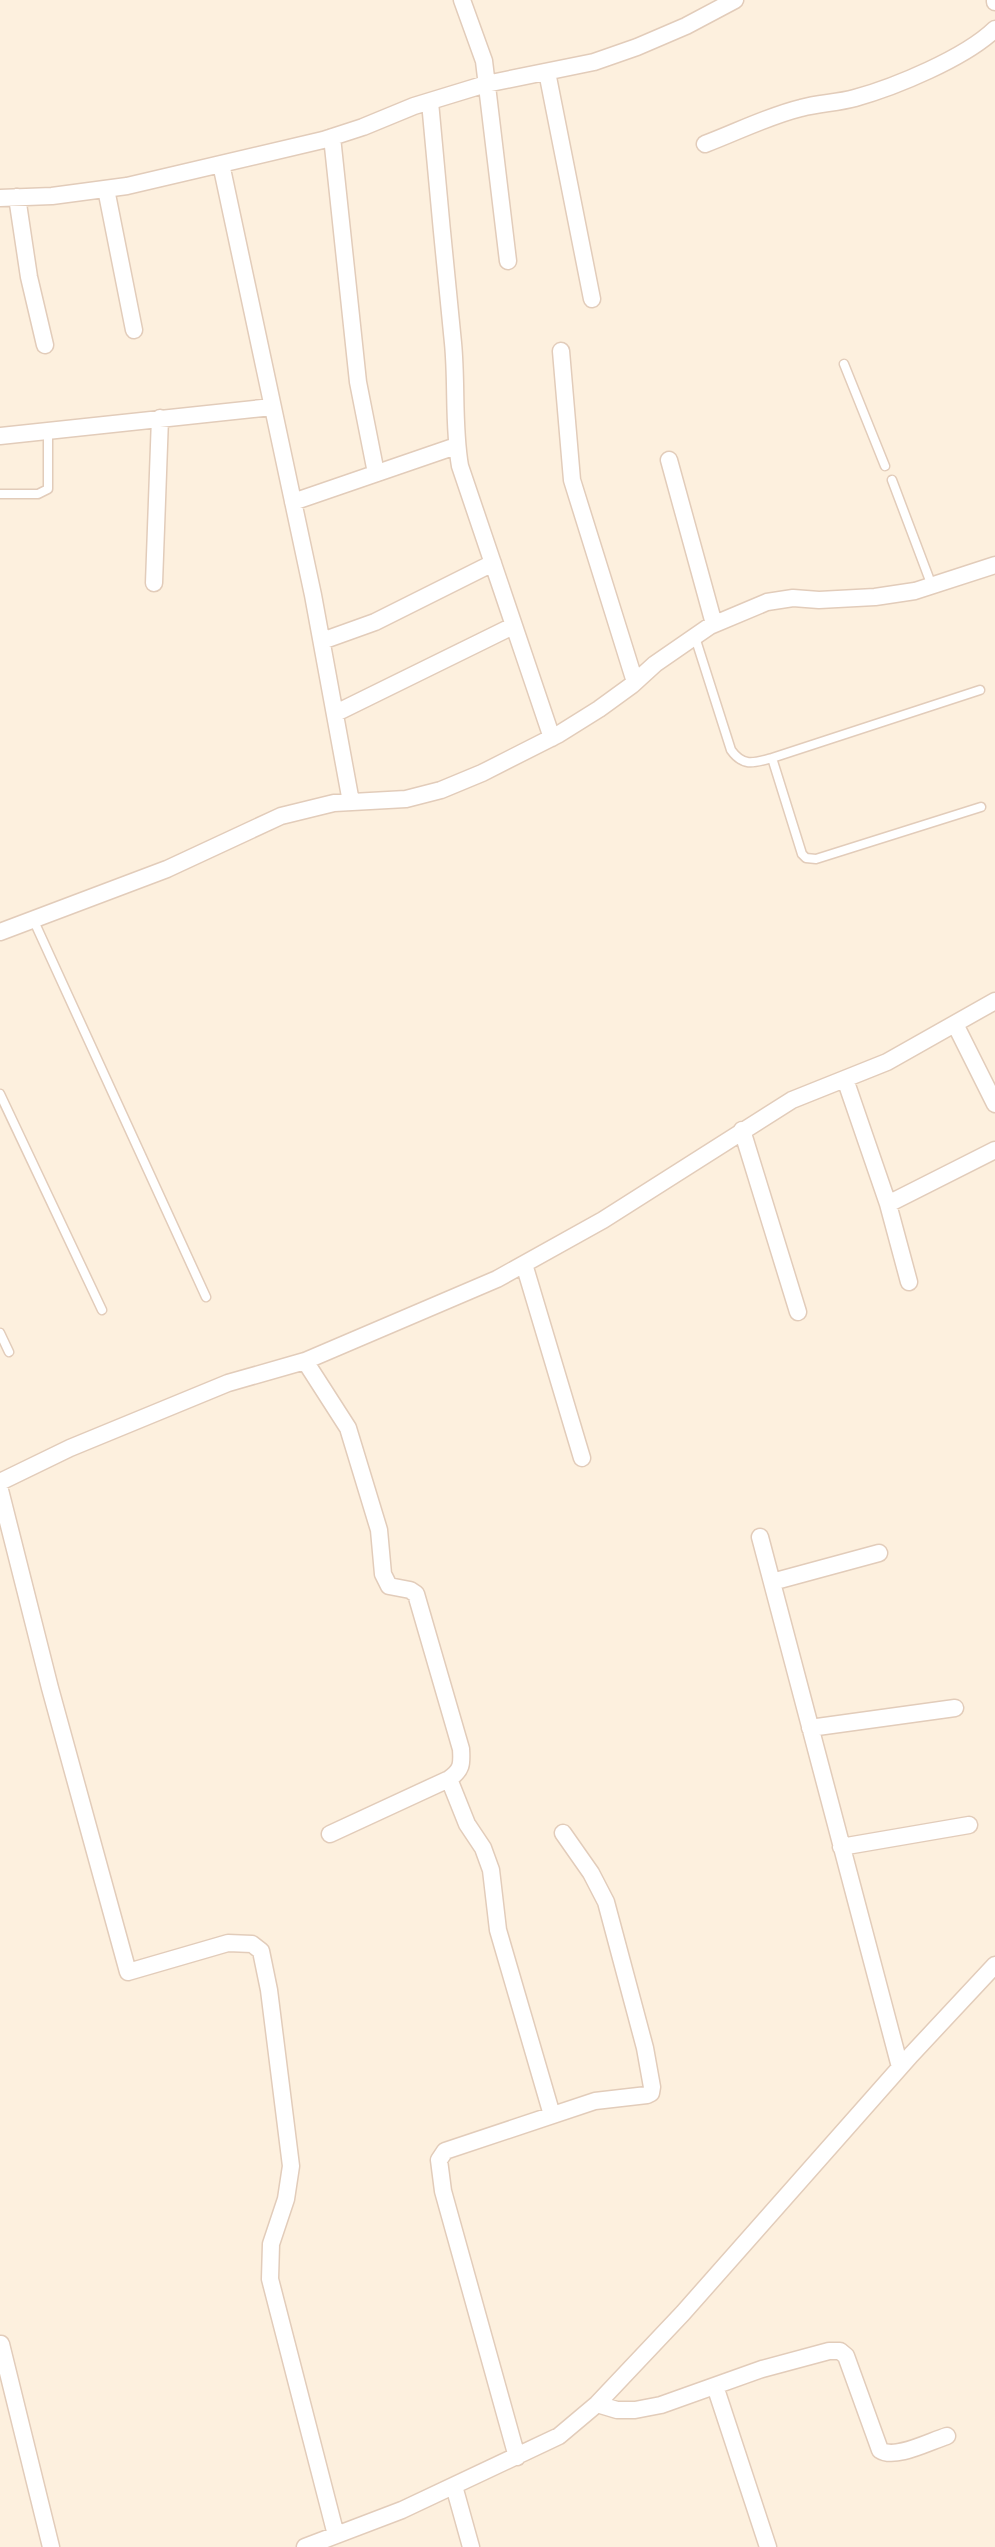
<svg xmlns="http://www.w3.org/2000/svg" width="995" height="2547" viewBox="0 0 995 2547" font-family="'Public Sans',sans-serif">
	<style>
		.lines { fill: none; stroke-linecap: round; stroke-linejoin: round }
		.service-casing { stroke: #e2ccba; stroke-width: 11 }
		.minor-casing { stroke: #e2ccba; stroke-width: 19 }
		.service { stroke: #fff; stroke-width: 8 }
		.minor { stroke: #fff; stroke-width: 16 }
	</style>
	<rect width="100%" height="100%" fill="#fdf0de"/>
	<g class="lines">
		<defs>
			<path id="service" d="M 844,364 L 885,466
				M 892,480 L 932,586
				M 0,494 L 38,494 L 48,489 L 48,431
				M 695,637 L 731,750 C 743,767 754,763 772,758 L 802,854 L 806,858 L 816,859 L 981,807
				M 772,758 L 980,690
				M 33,919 L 206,1297
				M 0,1094 L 102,1310
				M 0,1333 L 9,1352"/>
			<path id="minor" d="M 462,0 L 484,61 L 508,261
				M 995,0 L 995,2
				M 547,72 L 592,299
				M 430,102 C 437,182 445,263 453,343 C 457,384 453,426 460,466 L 552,738
				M 332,137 L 358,382 L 376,473
				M 705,144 C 737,132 768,116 801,108 C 819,103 837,103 855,98 C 895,87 965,58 995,29
				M 221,164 L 313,595 L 351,802
				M 106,189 L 134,330
				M 17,197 L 29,277 L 45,345
				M 0,198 L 52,196 L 127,186 L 323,140 L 363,127 L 414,106 L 486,84 L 594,62 L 637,47 L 686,26 L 735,0
				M 561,351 L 572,480 L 635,682
				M 0,436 L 272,407
				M 669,460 L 714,624
				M 293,502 L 456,446
				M 154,583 L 160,418
				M 322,641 L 375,622 L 493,563
				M 336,713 L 513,626
				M 0,932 L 167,869 L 281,816 L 334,803 L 406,799 L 441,790 L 482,773 L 559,734 L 599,709 L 632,685 L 655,664 L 710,626 L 767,602 L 793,598 L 819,600 L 875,597 L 915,591 L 995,565
				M 955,1024 L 995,1104
				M 845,1079 L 888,1204 L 909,1282
				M 742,1130 L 798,1312
				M 888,1204 L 995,1150
				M 524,1264 L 582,1458
				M 305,1361 L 348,1428 L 379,1530 L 383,1574 L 389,1586 L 410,1590 L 416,1594 L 461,1749 C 462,1764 462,1770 449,1779 L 330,1834
				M 0,1482 L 70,1448 L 228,1383 L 305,1361 L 497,1279 L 603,1220 L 792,1100 L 887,1062 L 995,1001
				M 0,1490 L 50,1688 L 128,1972 L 228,1943 L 252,1944 L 261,1951 L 269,1990 L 291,2166 L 286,2199 L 271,2244 L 270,2279 L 336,2535
				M 760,1537 L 900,2067
				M 772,1582 L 879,1553
				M 810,1728 L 955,1708
				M 449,1779 L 467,1824 L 483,1848 L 491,1870 L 498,1930 L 552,2115
				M 841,1847 L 969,1825
				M 1,2344 L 51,2547
				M 715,2386 L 768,2547
				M 597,2404 L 617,2410 L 635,2410 L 661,2405 L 762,2369 L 829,2351 L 840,2351 L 846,2356 L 880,2450 C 895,2460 930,2441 947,2436
				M 517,2457 L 443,2191 L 439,2160 L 445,2151 L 595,2101 L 647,2095 L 651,2093 L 652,2087 L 645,2048 L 606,1902 L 591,1873 L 563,1833
				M 454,2486 L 471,2547
				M 305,2547 L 402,2510 L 559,2436 L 597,2404 L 683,2313 L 911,2055 L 995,1965"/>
		</defs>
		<use href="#service" class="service-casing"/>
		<use href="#minor" class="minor-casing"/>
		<use href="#service" class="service"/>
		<use href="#minor" class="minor"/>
	</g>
</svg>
